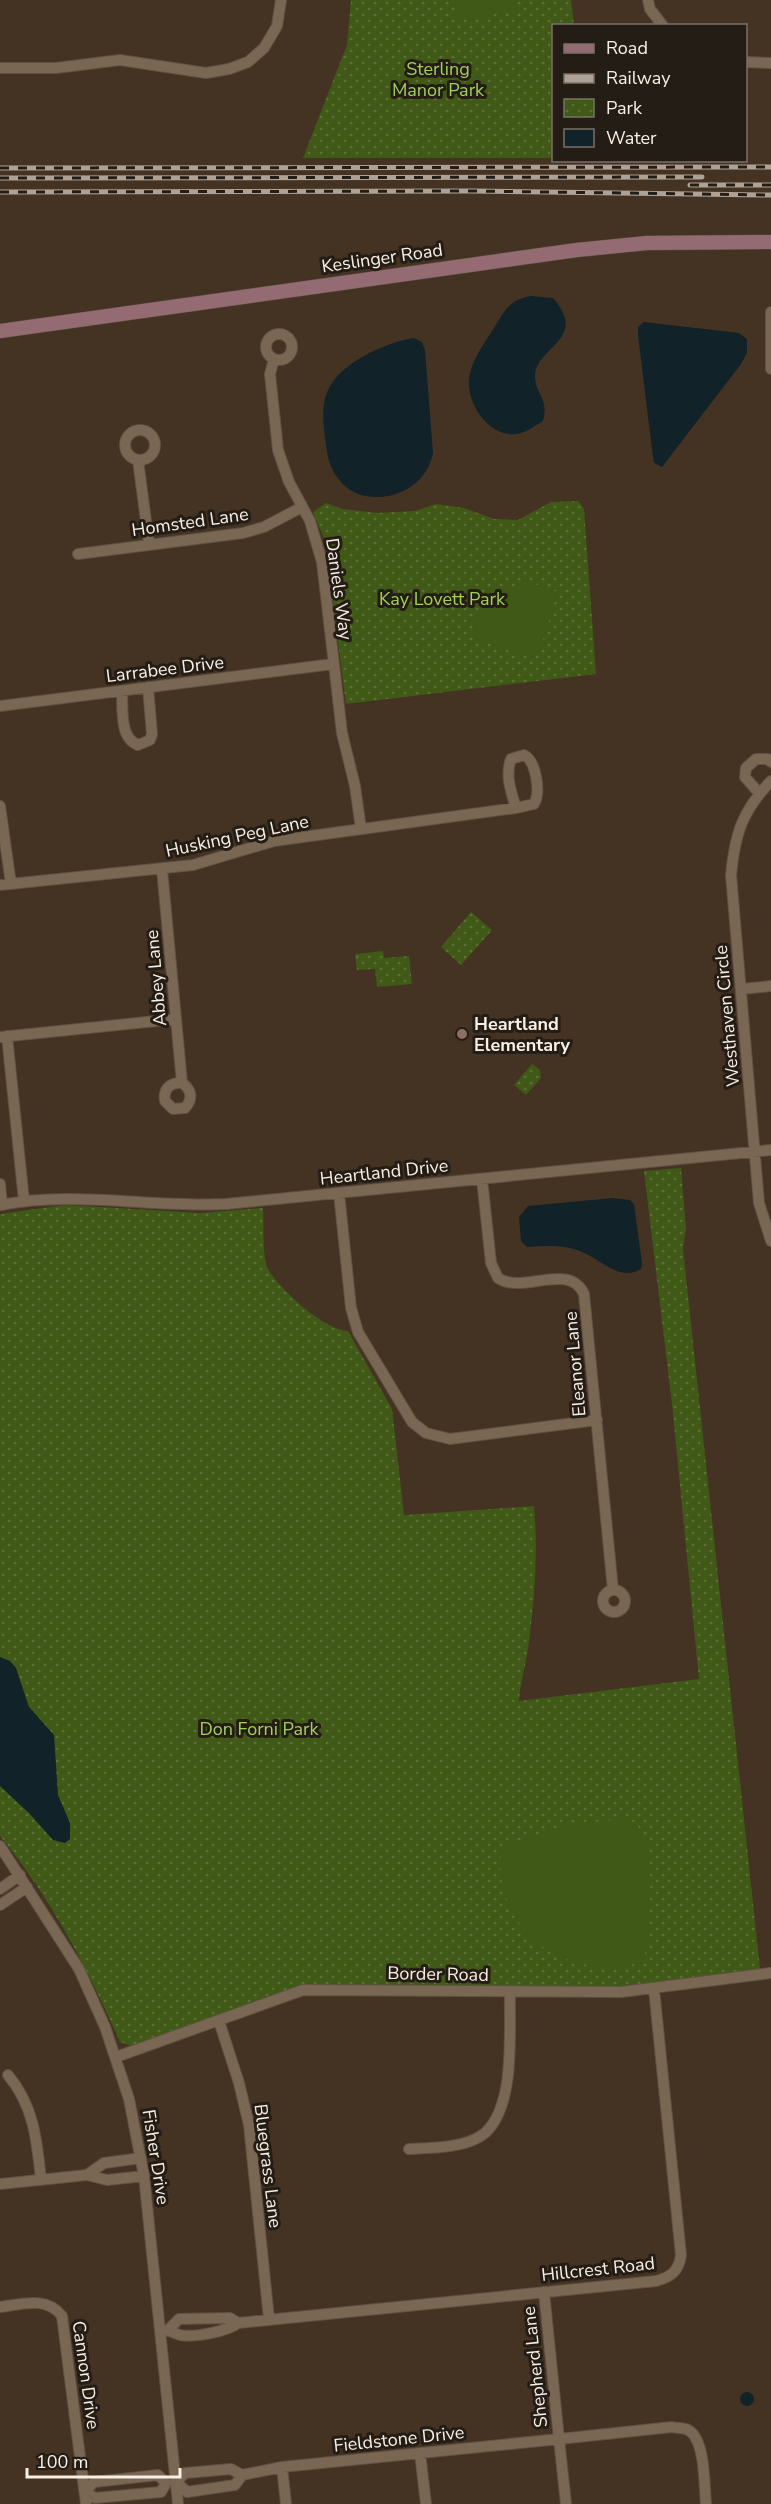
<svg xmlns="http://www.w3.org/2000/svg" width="771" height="2504" viewBox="0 0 771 2504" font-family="'Nunito Sans',sans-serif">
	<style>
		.park { fill: url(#park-dots) }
		.pitch { fill: #405917 }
		.water { fill: #112228 }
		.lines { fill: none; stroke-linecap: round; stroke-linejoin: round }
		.street-casing { stroke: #605243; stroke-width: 12 }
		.secondary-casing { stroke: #605243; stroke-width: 15 }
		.street { stroke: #796754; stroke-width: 10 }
		.secondary { stroke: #946b73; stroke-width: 14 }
		.rail-casing { stroke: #afa295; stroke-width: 5 }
		.rail { stroke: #241d15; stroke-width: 3; stroke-dasharray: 9; stroke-linecap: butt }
		.education-dot { fill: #8d6e63; stroke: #241d15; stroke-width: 2 }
		.labels { text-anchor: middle; stroke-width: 6; stroke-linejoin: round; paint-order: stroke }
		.park-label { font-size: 18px; fill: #a2d15a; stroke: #241d15 }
		.street-label { font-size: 18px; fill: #f9efe4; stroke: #241d15 }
		.poi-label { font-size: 18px; font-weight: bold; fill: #f9efe4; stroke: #241d15; text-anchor: start }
	</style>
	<defs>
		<pattern id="park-dots" width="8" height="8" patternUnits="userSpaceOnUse" patternTransform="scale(1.5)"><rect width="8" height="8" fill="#405917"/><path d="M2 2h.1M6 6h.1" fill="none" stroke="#5c7139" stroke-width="1.8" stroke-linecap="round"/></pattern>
	</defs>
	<rect width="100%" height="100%" fill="#443323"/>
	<path class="park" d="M 351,0 L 571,0 L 574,25 L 554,26 L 553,158 L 303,158 L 347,45 Z
		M 578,501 L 584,509 L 596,674 L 346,704 L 325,541 L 313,512 L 326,503 L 342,509 L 377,513 L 415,511 L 436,504 L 464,508 L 494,519 L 518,520 L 551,502 Z
		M 471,912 L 492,930 L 461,965 L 441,947 Z
		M 383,951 L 384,958 L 409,956 L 412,984 L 377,987 L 375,969 L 357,970 L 355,954 Z
		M 532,1064 L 540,1070 L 541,1078 L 526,1095 L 514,1085 Z
		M 681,1168 L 686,1229 L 683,1249 L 760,1969 L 642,1985 L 605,1987 L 303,1985 L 131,2046 L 120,2042 C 88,1969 51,1898 0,1836 L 0,1214 L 65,1205 L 200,1213 L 263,1208 C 264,1221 262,1258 268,1269 C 280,1290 324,1330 348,1331 L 392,1409 L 404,1515 L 534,1506 C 538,1551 535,1596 529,1641 C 527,1661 520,1682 519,1701 L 699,1679 L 672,1404 L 644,1171 Z"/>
	<path class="pitch" d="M 455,0 L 515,0 L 516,11 L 456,20 Z
		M 532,583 L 558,592 L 539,653 L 530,657 L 470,637 C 482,599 493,589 532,583 Z
		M 626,1819 C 664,1827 647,1932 644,1962 C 581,1978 517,1952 502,1883 C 500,1872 501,1859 500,1847 L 570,1824 Z"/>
	<path class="water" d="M 531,296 L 553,298 C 590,340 534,347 535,377 C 536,396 549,397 543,421 C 533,427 522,436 509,434 C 483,431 464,397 470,373 C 474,357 485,342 494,328 C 505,310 509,300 531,296 Z
		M 644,322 L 739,333 L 747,339 L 747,353 L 741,364 L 662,467 L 654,463 L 652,449 L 638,335 L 638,327 Z
		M 414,338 L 422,342 L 425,350 L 433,453 C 425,498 361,513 337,477 C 328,465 327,452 325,438 C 323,421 321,404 329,388 C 342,362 387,342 414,338 Z
		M 613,1198 L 630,1200 L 634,1204 L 642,1263 L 641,1269 C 620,1282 602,1260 582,1252 C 564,1244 545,1246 527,1247 L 521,1241 L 519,1217 L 528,1206 Z
		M 0,1657 L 10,1661 L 16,1668 L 29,1707 L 54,1735 L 58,1795 L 70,1823 L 70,1839 L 65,1843 L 53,1840 L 29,1813 L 0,1786 Z
		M740 2399a7 7 0 1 1 14 0a7 7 0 1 1-14 0Z"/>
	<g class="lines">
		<defs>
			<path id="street" d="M 648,0 L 650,9 L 663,26
				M 746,62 L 771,63
				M 0,68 L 56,68 L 120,60 L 206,73 L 229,69 L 248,62 L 264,48 L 277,26 L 281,0
				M 771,312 L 771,369
				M266 347a13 13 0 1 1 26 0a13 13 0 1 1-26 0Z
				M 274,359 L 270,374 L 278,450 L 289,482 L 310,521 L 322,562 L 342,733 L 355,786 L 361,829
				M125 445a15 15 0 1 1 30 0a15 15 0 1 1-30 0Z
				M 138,460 L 149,544
				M 78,554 L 243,533 L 264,527 L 302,507
				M 122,691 C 123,708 119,738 138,745 L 150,740 L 152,734 L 148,687
				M 0,706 L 333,664
				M 771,781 C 742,811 735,834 731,875 L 759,1203 L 771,1241
				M 759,793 L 745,777 L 746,768 L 756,759 L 768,759 L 771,762
				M 0,806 L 11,884
				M 162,869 L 182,1083 C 192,1090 193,1099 185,1108 L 173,1109 L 165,1101 C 163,1089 170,1082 182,1083
				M 0,885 L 193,865 L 274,841 L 516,808 L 534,804 C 541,792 536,761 524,755 L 511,759 C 505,775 511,792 516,808
				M 742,989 L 771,986
				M 7,1036 L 24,1201
				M 0,1037 L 176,1019
				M 482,1179 L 491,1263 L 498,1278 C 522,1295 569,1261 584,1294 L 613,1590
				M 0,1184 L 2,1205
				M 339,1193 L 351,1308 L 358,1332 L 412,1422 L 426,1433 L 450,1439 L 597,1420
				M 0,1205 C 75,1190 150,1208 226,1204 L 771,1150
				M603 1601a11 11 0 1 1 22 0a11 11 0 1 1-22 0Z
				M 0,1846 L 79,1969 L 105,2027 L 129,2099 L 144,2176 L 178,2504
				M 0,1889 L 20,1875
				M 0,1905 L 27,1887
				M 219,2021 L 239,2083 L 249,2125 L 269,2319
				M 116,2057 L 303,1990 L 621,1992 L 771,1973
				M 8,2075 C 34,2106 37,2141 41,2180
				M 409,2149 C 431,2148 468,2148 485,2133 C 516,2105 509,2032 510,1992
				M 87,2175 L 104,2163 L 141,2158
				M 0,2184 L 87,2175 L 107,2180 L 144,2176
				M 0,2307 C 22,2304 47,2296 62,2316 L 86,2504
				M 238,2323 L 656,2281 C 671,2277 679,2271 681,2255 L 654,1989
				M 161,2330 C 170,2329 172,2333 180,2335 C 194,2338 228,2331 238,2323 L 230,2318 L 179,2319 L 169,2329
				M 420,2453 L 426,2504
				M 282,2467 L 286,2504
				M 231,2469 L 242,2475 L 235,2485 L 187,2492 L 176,2482 L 185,2473 Z
				M 158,2475 L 166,2483 L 161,2492 L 95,2498 L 85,2492 L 94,2482 Z
				M 242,2475 L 282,2467 L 559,2439 L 544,2292
				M 566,2504 L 559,2439 L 672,2427 C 676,2428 682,2428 686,2429 C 706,2436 704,2486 706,2504"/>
			<path id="secondary" d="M 0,331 L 577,250 L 647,243 L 771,242"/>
		</defs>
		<use href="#street" class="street-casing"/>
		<use href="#secondary" class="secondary-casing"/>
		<use href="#street" class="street"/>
		<use href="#secondary" class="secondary"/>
		<defs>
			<path id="rail" d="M 0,168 L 771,167
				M 0,178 L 702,177
				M 690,185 L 771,185
				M 0,192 L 472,191 L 771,195"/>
		</defs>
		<use href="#rail" class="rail-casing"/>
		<use href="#rail" class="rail"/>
	</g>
	<circle class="education-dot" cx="462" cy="1034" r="6"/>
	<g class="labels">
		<g class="park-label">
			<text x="438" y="75">Sterling<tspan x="438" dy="21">Manor Park</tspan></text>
			<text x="442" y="605">Kay Lovett Park</text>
			<text x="259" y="1735">Don Forni Park</text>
		</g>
		<g class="street-label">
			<text transform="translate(382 258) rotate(-8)" y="6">Keslinger Road</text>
			<text transform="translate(190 522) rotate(-8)" y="6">Homsted Lane</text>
			<text transform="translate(339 589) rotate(82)" y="6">Daniels Way</text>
			<text transform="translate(165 669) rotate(-7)" y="6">Larrabee Drive</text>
			<text transform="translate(237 836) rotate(-12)" y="6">Husking Peg Lane</text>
			<text transform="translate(156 978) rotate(-95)" y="6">Abbey Lane</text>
			<text transform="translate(727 1016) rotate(-95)" y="6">Westhaven Circle</text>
			<text transform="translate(384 1172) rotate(-6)" y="6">Heartland Drive</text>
			<text transform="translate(575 1364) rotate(-95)" y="6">Eleanor Lane</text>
			<text transform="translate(438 1974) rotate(1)" y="6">Border Road</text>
			<text transform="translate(156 2157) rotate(81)" y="6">Fisher Drive</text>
			<text transform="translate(268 2166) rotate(83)" y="6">Bluegrass Lane</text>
			<text transform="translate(598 2269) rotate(-6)" y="6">Hillcrest Road</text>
			<text transform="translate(535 2367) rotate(-96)" y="6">Shepherd Lane</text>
			<text transform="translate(86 2375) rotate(82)" y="6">Cannon Drive</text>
			<text transform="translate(399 2439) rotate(-6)" y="6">Fieldstone Drive</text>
		</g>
		<g class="poi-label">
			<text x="474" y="1030">Heartland<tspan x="474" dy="21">Elementary</tspan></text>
		</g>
	</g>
	<rect x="552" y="24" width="195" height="138" fill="#241d15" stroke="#797168" stroke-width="1.5"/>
	<rect x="564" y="44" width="30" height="9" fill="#946b73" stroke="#797168" stroke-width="1.5"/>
	<text x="606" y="54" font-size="18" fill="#f9efe4">Road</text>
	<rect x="564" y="74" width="30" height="9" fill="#afa295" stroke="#797168" stroke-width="1.5"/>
	<text x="606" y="84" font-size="18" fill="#f9efe4">Railway</text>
	<rect x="564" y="99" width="30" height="18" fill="url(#park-dots)" stroke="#797168" stroke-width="1.5"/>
	<text x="606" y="114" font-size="18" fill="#f9efe4">Park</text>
	<rect x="564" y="129" width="30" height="18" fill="#112228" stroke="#797168" stroke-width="1.5"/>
	<text x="606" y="144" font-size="18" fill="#f9efe4">Water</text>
	<path d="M27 2468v9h153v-9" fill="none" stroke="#f9efe4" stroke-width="3"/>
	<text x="36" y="2468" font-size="18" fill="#f9efe4" stroke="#241d15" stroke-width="4.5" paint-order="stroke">100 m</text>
</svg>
